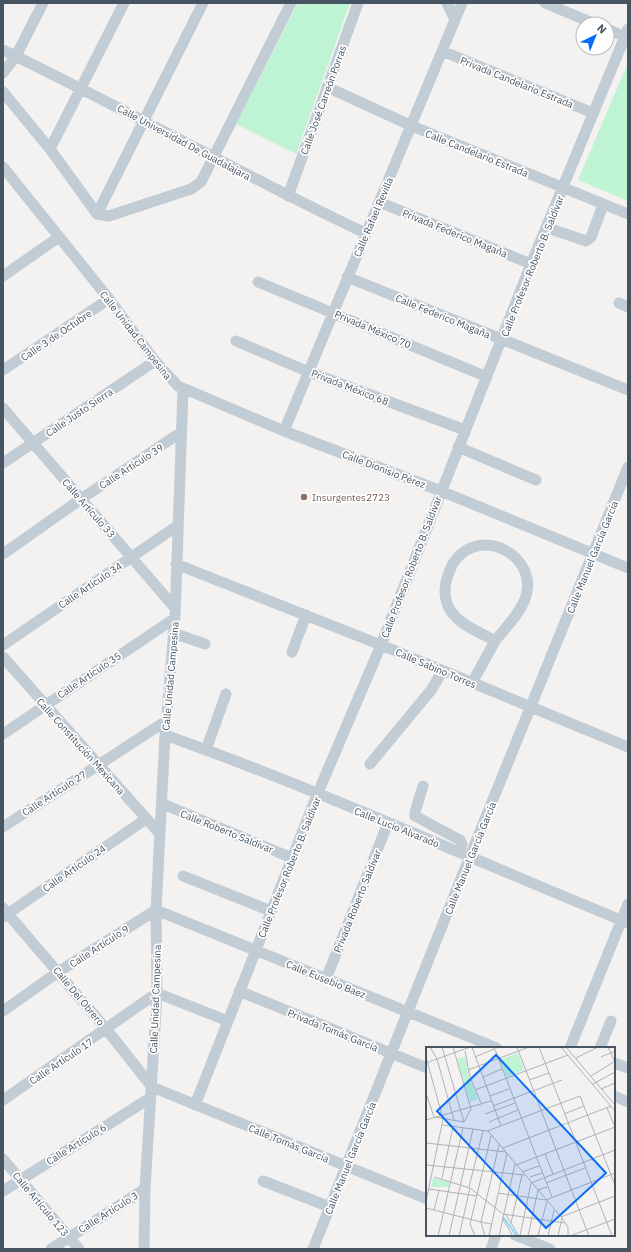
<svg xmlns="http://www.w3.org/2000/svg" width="631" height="1252" viewBox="0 0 631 1252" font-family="'IBM Plex Sans',sans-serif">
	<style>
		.green { fill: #bef4d3 }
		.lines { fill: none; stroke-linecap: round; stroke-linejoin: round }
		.minor { stroke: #c1ccd4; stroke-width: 11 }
		.education-dot { fill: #8d6e63; stroke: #fff; stroke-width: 1.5 }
		.labels { text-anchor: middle; stroke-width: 3.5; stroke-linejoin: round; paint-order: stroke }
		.street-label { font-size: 10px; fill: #475461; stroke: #fff }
		.education-label { font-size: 10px; fill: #785e54; stroke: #fff; text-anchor: start }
		.inset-river { fill: none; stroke: #87dcf4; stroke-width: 2 }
		.inset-road { fill: none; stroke: #afb2b7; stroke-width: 1 }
		.view { fill: #0a6df6; fill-opacity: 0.15; stroke: #0a6df6; stroke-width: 2 }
		.inset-edge { fill: none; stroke: #475461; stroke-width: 2 }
	</style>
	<rect width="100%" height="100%" fill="#f4f1f1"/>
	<path class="green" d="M 298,3 L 350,3 L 296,154 L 236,124 Z
		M 628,63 L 628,201 L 578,180 Z"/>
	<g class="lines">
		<path class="minor" d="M 447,3 L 455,20
			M 545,3 L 595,24
			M 607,29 L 628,38
			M 3,50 C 125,109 243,175 365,233
			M 442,51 L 593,113
			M 3,73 L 16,56 L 43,3
			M 327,87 L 412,126 L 628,214
			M 3,92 L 50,149 L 97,214 L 109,216 L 191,189 L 201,182 L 291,3
			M 50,149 L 124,3
			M 3,167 L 109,299 L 155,361 L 178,386 L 284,431 L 441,491 L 628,568
			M 288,196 L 358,3
			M 379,202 L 531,264
			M 97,214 L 203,3
			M 548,228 L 586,241 L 591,237 L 603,205
			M 3,276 L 59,237
			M 347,277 L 628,390
			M 258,282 L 487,377
			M 619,303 L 628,307
			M 236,341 L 309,372 L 465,430
			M 3,370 L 109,299
			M 3,408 L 175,608
			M 284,431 L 462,3
			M 458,447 L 536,480
			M 3,463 L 155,361
			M 3,554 L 81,499 L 180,433
			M 176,564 L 381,645 L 628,747
			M 173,633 L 205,644
			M 3,645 L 177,526
			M 292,652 L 306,615
			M 3,657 L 160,834
			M 472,683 L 495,641 C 482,633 464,627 454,615 C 445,606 443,590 447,578 C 449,573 451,566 454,562 C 481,523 541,558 525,599 C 519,615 505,628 495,641
			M 3,734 L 175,618
			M 165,735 C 322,791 474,860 628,923
			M 206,750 L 226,694
			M 370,764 L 432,689 L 442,671
			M 423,786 L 415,812 L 415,816 L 460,840 L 462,844 L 459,852
			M 163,804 L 292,858
			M 3,827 L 166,721
			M 183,876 L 271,911
			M 3,908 L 107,1030 L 152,1087 L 427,1199
			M 3,917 L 146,819
			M 326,979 L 388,823
			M 239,991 L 427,1068
			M 3,1011 L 58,972 L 156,910 L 497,1048
			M 570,1048 L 628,904
			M 600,1048 L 611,1021
			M 614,1063 L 628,1068
			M 614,1096 L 628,1102
			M 3,1100 L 157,993 L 228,1021
			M 195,1105 L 317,795 L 381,645 L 531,264 L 628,29
			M 3,1159 L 79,1249
			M 263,1181 L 330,1207
			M 3,1191 L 150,1098
			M 515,1235 L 550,1249
			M 51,1249 L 145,1189
			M 144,1249 L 145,1189 L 157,993 L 156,910 L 165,735 L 175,618 L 183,389
			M 313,1249 L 470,856 L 628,467
			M 491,1249 L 496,1235"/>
	</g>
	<circle class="education-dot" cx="304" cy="497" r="4"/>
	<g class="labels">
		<g class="street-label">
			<text transform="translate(517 82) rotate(22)" y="4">Privada Candelario Estrada</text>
			<text transform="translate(323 100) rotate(-70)" y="4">Calle José Carreón Porras</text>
			<text transform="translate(184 142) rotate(28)" y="4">Calle Universidad De Guadalajara</text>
			<text transform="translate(477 153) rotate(22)" y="4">Calle Candelario Estrada</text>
			<text transform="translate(373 217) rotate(-67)" y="4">Calle Rafael Revilla</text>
			<text transform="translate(455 233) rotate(22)" y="4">Privada Federico Magaña</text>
			<text transform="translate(532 266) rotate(-68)" y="4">Calle Profesor Roberto B. Saldívar</text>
			<text transform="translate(443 316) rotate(22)" y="4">Calle Federico Magaña</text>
			<text transform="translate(373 329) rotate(23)" y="4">Privada México 70</text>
			<text transform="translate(56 335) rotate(-34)" y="4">Calle 3 de Octubre</text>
			<text transform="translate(136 335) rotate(52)" y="4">Calle Unidad Campesina</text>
			<text transform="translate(350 387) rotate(21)" y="4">Privada México 68</text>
			<text transform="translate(79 412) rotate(-34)" y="4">Calle Justo Sierra</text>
			<text transform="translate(131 466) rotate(-33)" y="4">Calle Artículo 39</text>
			<text transform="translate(384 469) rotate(21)" y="4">Calle Dionisio Pérez</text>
			<text transform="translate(89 508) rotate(49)" y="4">Calle Artículo 33</text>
			<text transform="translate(592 557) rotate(-68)" y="4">Calle Manuel García García</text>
			<text transform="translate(411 567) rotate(-69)" y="4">Calle Profesor Roberto B. Saldívar</text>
			<text transform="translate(90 585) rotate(-34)" y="4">Calle Artículo 34</text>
			<text transform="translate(436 668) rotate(23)" y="4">Calle Sabino Torres</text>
			<text transform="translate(89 675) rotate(-34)" y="4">Calle Artículo 35</text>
			<text transform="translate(170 676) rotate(-85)" y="4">Calle Unidad Campesina</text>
			<text transform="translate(81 746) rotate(48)" y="4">Calle Constitución Mexicana</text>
			<text transform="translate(54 793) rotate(-33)" y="4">Calle Artículo 27</text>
			<text transform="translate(397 827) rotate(22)" y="4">Calle Lucio Alvarado</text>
			<text transform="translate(227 831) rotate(22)" y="4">Calle Roberto Saldívar</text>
			<text transform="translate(470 858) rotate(-68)" y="4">Calle Manuel García García</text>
			<text transform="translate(289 867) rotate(-68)" y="4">Calle Profesor Roberto B. Saldívar</text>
			<text transform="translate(74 868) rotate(-35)" y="4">Calle Artículo 24</text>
			<text transform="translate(357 901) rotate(-68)" y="4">Privada Roberto Saldívar</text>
			<text transform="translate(99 946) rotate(-33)" y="4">Calle Artículo 9</text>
			<text transform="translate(326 979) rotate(22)" y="4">Calle Eusebio Baez</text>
			<text transform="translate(79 996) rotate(50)" y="4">Calle Del Obrero</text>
			<text transform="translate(155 999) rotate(-88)" y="4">Calle Unidad Campesina</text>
			<text transform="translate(333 1030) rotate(22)" y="4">Privada Tomás García</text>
			<text transform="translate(61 1061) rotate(-34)" y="4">Calle Artículo 17</text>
			<text transform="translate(289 1143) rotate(22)" y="4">Calle Tomás García</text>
			<text transform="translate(76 1144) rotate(-32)" y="4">Calle Artículo 6</text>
			<text transform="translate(350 1158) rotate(-68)" y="4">Calle Manuel García García</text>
			<text transform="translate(41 1204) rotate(50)" y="4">Calle Artículo 123</text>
			<text transform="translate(108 1212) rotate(-32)" y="4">Calle Artículo 3</text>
		</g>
		<g class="education-label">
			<text x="312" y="501">Insurgentes2723</text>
		</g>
	</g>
	<g transform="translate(426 1047)">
		<rect width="189" height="189" fill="#f4f1f1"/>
		<path d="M 92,6 L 98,23 L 81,30 L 74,13 ZM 39,10 L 43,31 L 52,52 L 44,55 L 31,12 ZM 7,131 L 23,135 L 23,140 L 5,140 Z" fill="#bef4d3"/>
		<path class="inset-river" d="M 77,170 L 91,189"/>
		<path class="inset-road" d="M 4,0 L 11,12 L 28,73M 16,0 L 38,75M 27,0 L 45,62 L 38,75M 46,0 L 75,79M 68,0 L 126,150M 91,0 L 163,189M 113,0 L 186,189M 135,0 L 189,64M 140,0 L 189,58M 182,0 L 189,15M 39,4 L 44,30 L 55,56M 0,10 L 17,72 L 0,155M 49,10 L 68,2M 175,10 L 189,4M 150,11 L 172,0M 0,16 L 44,0M 42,23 L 103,0M 165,29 L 189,14M 57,30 L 76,22M 103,33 L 123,26M 167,37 L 189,25M 175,42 L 189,36M 49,43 L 142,8M 0,46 L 8,70 L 38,75M 64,49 L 83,42M 67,59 L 136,33M 181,61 L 189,80M 59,67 L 89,56M 138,67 L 158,59M 0,73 L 65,54M 63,75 L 92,63M 0,77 L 0,100M 17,78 L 61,84 L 154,49 L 189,138M 62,84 L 136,171 L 142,180 L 142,189M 0,96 L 80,105M 77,101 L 185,59M 119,107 L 127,127M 0,118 L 98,128M 90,118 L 189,80M 96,125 L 113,119M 8,130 L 44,141 L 77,167 L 139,176M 104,130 L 116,126M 16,131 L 27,80M 120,136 L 159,121M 43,140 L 57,84M 3,142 L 51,149M 72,146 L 120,153 L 189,126M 0,161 L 55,175 L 59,189M 8,163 L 13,144M 80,168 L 93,189M 135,170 L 189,149M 76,171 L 87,189M 85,176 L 96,128M 65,177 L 55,175 L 73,98M 12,189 L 37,81M 23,189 L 47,82M 33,189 L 44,141M 49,189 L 44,177 L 65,89M 63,189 L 81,106M 73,189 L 89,117M 94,189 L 105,136 L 189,103M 102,189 L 112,143 L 121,140M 112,189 L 121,154M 122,189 L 128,163M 132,189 L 136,171M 144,189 L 189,172"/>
		<path class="view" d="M 70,8 L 180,126 L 120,181 L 11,64 Z"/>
		<rect width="189" height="189" class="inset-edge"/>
	</g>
	<rect width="631" height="1252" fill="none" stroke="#475461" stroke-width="8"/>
	<g transform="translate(595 36) rotate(43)"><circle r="19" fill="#ffffff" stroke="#b5bbc0"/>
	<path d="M0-3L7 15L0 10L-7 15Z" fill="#0a6df6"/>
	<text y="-6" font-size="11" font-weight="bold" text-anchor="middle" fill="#475461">N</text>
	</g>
</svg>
